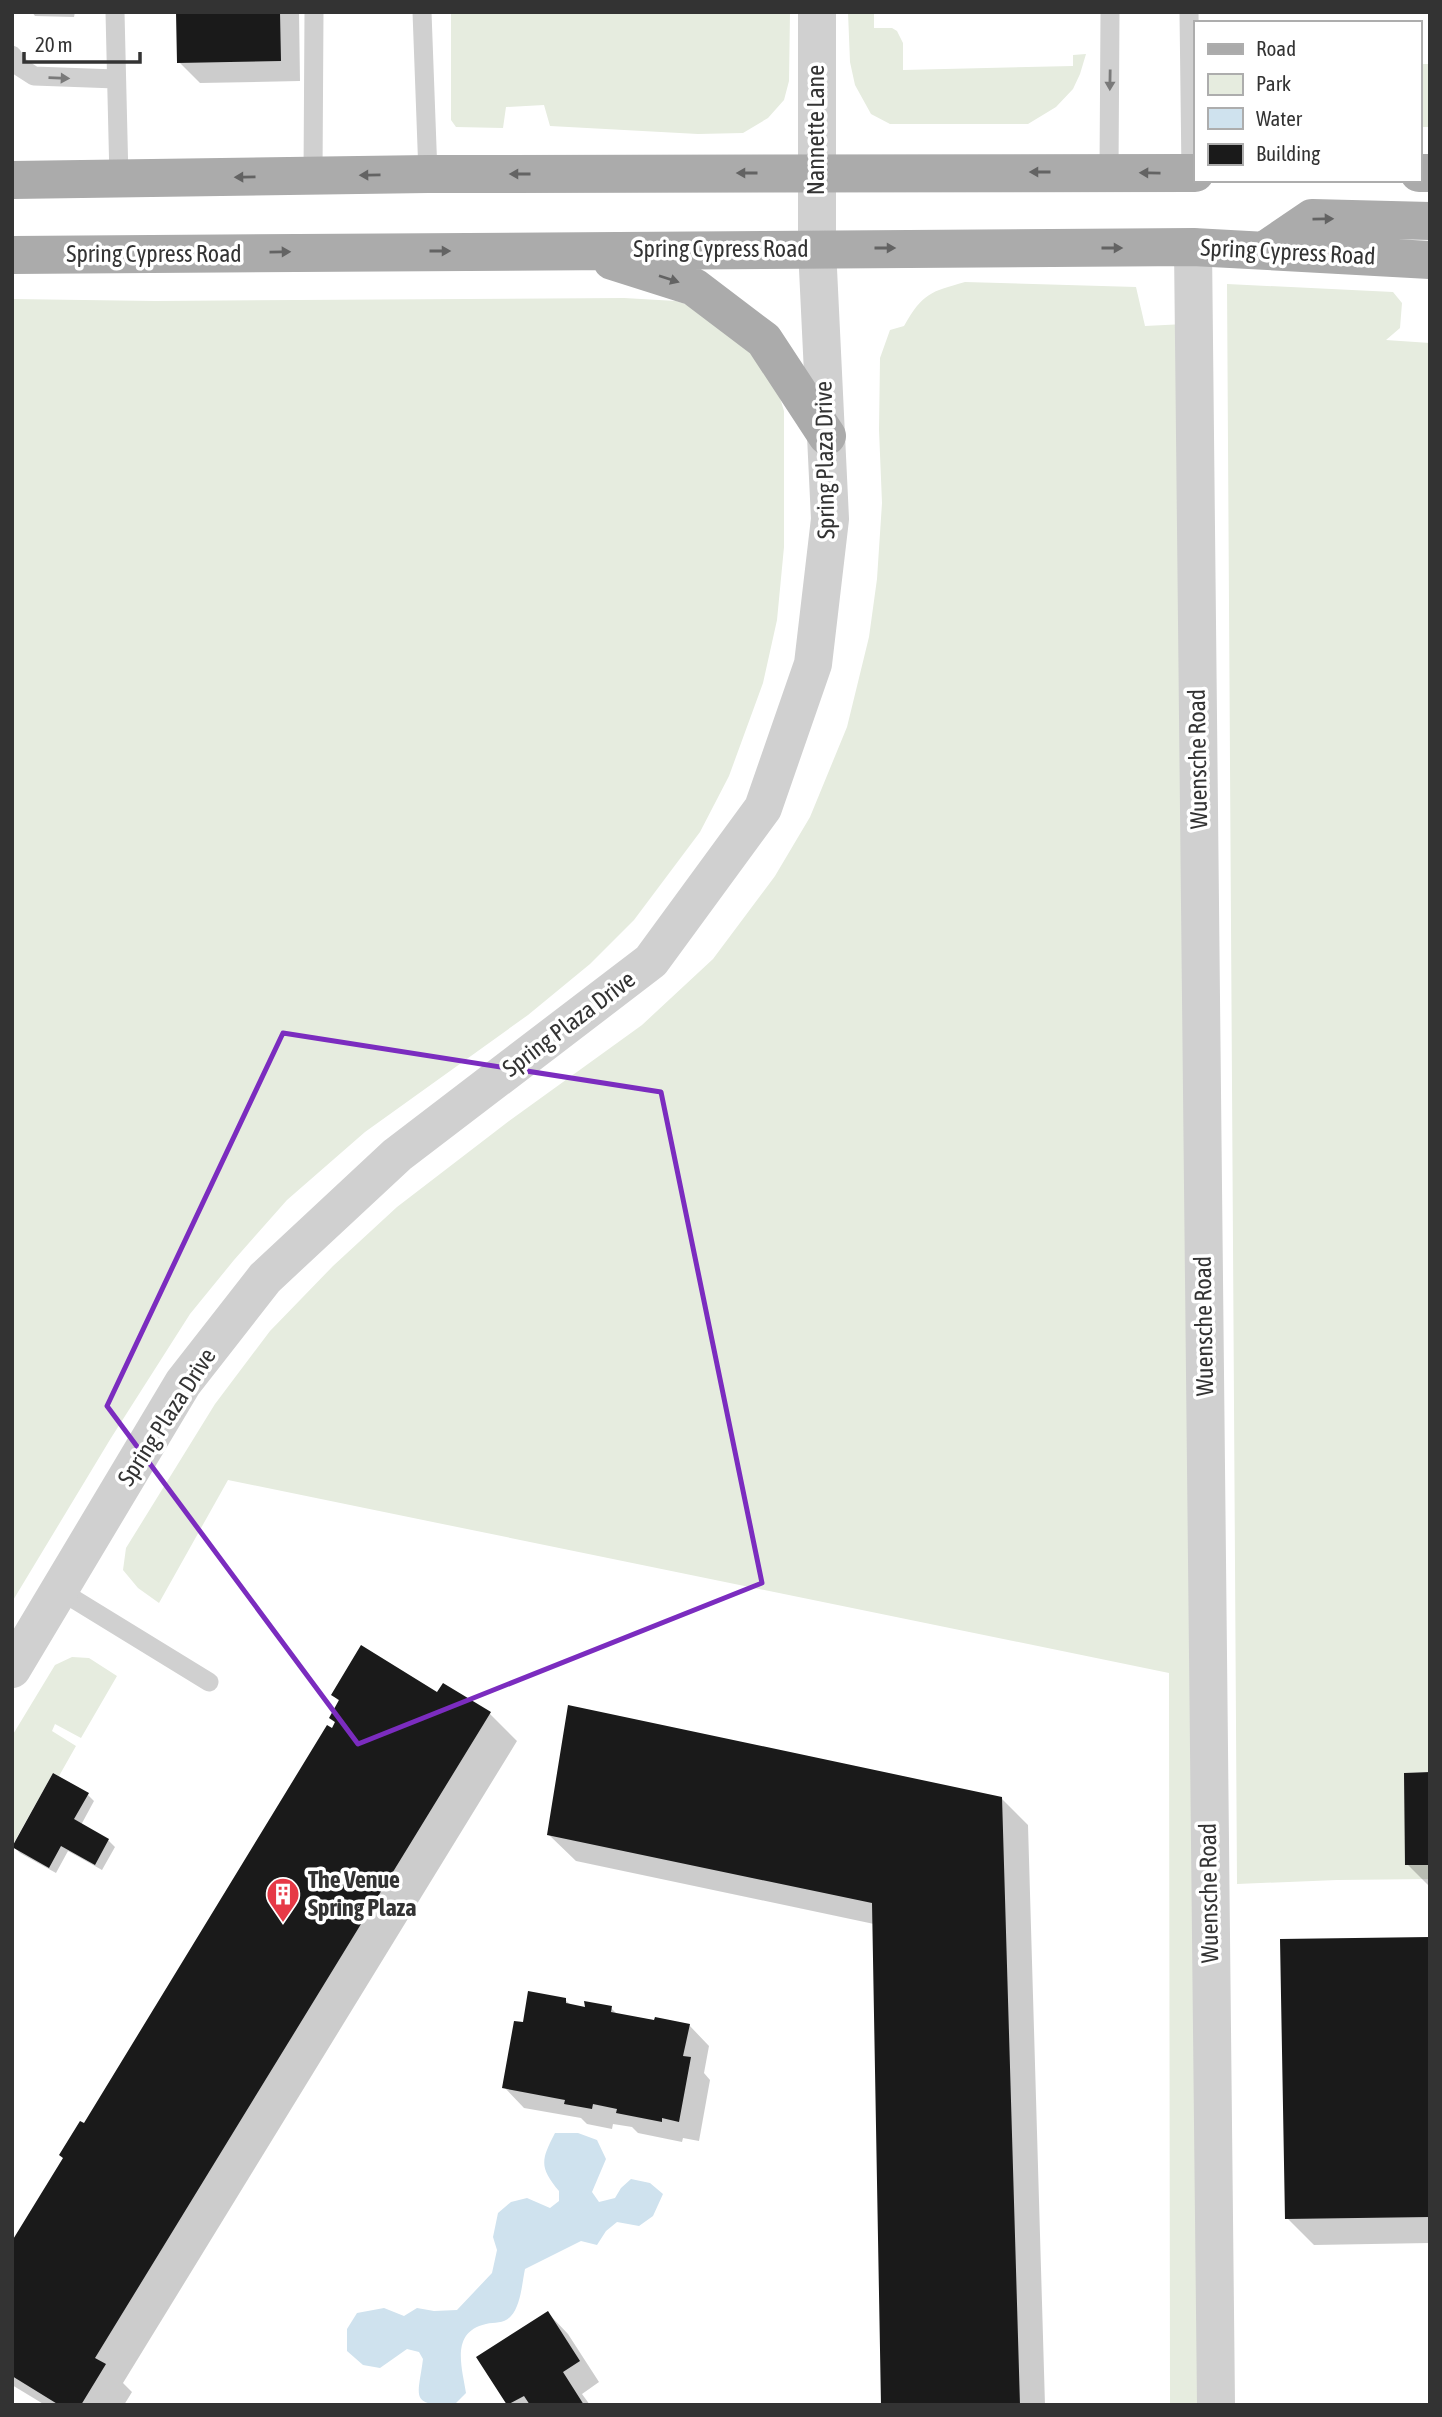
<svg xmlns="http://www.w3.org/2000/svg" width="1442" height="2417" viewBox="0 0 1442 2417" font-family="'Asap Condensed',sans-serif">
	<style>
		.green { fill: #e6ecdf }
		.water { fill: #cfe2ee }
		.shadow { fill: #0003 }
		.building { fill: #1a1a1a }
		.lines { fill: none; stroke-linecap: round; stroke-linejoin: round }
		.service { stroke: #d0d0d0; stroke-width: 19 }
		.minor { stroke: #d0d0d0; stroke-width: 38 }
		.tertiary { stroke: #d0d0d0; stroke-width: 38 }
		.primary { stroke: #ababab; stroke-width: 38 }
		.oneway { fill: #7a7a7a }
		.oneway2 { fill: #636363 }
		.marked { fill: none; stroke: #7b2cbf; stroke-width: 5; stroke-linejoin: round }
		.labels { text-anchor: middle; stroke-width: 7; stroke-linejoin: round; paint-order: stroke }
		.street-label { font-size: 24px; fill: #333; stroke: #fff }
		.poi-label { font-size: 24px; font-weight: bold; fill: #333; stroke: #fff; text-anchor: start }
	</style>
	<rect width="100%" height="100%" fill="#fff"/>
	<path class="green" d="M 451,12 L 790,12 L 789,81 L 784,100 L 768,118 L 743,133 L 698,134 L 550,126 L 544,105 L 506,107 L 503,128 L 456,127 L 451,120 Z
		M 848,12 L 874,12 L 874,28 L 892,28 L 897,31 L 903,43 L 903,70 L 1073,66 L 1073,55 L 1086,54 L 1080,74 L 1073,89 L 1056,107 L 1028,124 L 890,124 L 871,114 L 855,85 L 850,62 Z
		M 1419,64 L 1430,64 L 1430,127 L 1419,127 Z
		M 965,282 L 1136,287 L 1145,326 L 1185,324 L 1208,2405 L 1170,2405 L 1169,1673 L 228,1480 L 159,1603 L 138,1588 L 123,1570 L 126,1548 L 215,1404 L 270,1331 L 333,1266 L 397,1207 L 509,1121 L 642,1025 L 713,959 L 775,876 L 810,817 L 847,727 L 869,637 L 877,579 L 882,503 L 879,430 L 880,358 L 890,330 L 904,326 C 923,293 930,292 965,282 Z
		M 1227,284 L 1393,292 L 1402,303 L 1400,328 L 1386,340 L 1430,343 L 1430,1772 L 1404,1773 L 1430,1865 L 1430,1879 L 1337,1880 L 1237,1884 Z
		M 624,298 L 676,301 L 694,307 L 769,362 L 784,411 L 784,547 L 777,620 L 763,683 L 729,776 L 700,832 L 634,920 L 590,964 L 528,1015 L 365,1132 L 287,1200 L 234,1260 L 190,1314 L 111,1438 L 12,1602 L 12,299 L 155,301 Z
		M 72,1657 L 89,1658 L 117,1676 L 81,1738 L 55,1724 L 52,1731 L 76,1746 L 59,1776 L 53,1773 L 12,1846 L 12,1736 L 55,1665 Z"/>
	<path class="water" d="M 555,2133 L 578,2133 L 597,2140 L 606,2159 L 592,2192 L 599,2202 L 615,2198 L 621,2188 L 631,2179 L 650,2183 L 663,2194 L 653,2216 L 639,2226 L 617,2222 L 606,2231 L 597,2245 L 581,2241 L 525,2269 C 522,2283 521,2305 511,2316 C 504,2324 495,2322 486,2324 C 450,2332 462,2367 466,2393 L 454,2405 C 409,2405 418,2398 423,2359 L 419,2352 L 407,2349 L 380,2368 L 363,2365 L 347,2351 L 347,2329 L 357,2313 L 384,2308 L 404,2316 L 417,2308 L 434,2311 L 457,2310 L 492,2273 L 497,2250 L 493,2237 L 498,2213 L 511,2202 L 527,2198 L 550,2208 L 559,2201 L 559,2191 C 539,2167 541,2160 555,2133 Z"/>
	<path class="shadow" d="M 32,12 L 75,12 L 74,17 L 35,16 Z
		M 178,12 L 299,12 L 300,81 L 200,83 L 179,62 Z
		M 438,1694 L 490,1714 L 517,1741 L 123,2383 L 132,2392 L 124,2405 L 45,2405 L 12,2385 L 12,2244 L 336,1724 L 331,1718 L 340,1702 L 333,1695 Z
		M 1430,1774 L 1430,1885 L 1428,1885 L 1407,1864 Z
		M 88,1795 L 94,1801 L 81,1825 L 108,1840 L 115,1847 L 102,1870 L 68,1851 L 56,1873 L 20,1853 L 14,1847 Z
		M 1001,1798 L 1028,1825 L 1045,2405 L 883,2405 L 874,1924 L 576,1861 L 549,1835 Z
		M 1430,1939 L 1430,2243 L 1314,2245 L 1287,2218 Z
		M 565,2000 L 572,2006 L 587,2009 L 611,2008 L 618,2015 L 689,2025 L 709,2046 L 704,2073 L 710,2080 L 699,2141 L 683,2138 L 682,2142 L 638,2133 L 632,2127 L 613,2124 L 612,2129 L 587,2124 L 581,2118 L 524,2108 L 504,2087 L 524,2024 Z
		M 548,2313 L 568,2334 L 599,2382 L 582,2394 L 590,2405 L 509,2405 L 478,2357 Z"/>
	<path class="building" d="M 176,12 L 280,12 L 281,61 L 177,63 Z
		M 361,1645 L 437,1692 L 443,1683 L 491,1712 L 95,2358 L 106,2364 L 81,2405 L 59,2405 L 12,2376 L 12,2241 L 63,2158 L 59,2155 L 80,2121 L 84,2123 L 327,1725 L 332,1728 L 335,1722 L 329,1718 L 339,1700 L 331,1695 Z
		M 568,1705 L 1002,1797 L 1020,2405 L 881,2405 L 872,1903 L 547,1835 Z
		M 1430,1772 L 1430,1865 L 1405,1865 L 1404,1773 Z
		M 53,1773 L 89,1793 L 74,1819 L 109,1839 L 95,1865 L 61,1846 L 49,1868 L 12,1847 Z
		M 1430,1937 L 1430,2217 L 1285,2219 L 1280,1939 Z
		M 528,1991 L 566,1998 L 566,2003 L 585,2007 L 584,2001 L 612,2006 L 611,2012 L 654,2020 L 655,2017 L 690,2024 L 683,2056 L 691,2057 L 679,2122 L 662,2118 L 662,2122 L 616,2113 L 617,2109 L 593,2104 L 592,2109 L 564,2104 L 565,2100 L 502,2088 L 514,2021 L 523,2022 Z
		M 548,2311 L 580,2361 L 563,2372 L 584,2405 L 530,2405 L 524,2396 L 507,2405 L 476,2357 Z"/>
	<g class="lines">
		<path class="service" d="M 115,12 L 119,179
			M 422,12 L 428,174
			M 1189,12 L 1191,174
			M 12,55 L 20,67 L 34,76 L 116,79
			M 1109,172 L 1110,12
			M 313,175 L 314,12
			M 59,1590 L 209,1682"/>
		<path class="minor" d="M 1193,247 L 1216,2405
			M 817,248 L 817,12"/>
		<path class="tertiary" d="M 12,1669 L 183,1383 L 265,1278 L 397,1155 L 651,961 L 763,808 L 813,664 L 830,519 L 817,248"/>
		<path class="primary" d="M 1419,173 L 1430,173
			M 12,180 L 428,174 L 1195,173
			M 1265,250 L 1312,218 L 1430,221
			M 12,255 L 1193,247 L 1430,260
			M 612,261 L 694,287 L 764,340 L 827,436"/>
	</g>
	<defs><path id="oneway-solid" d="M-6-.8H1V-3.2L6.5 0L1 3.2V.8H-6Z" transform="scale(1.75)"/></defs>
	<g class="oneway">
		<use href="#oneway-solid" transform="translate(59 78) rotate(2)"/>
		<use href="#oneway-solid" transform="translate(1110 80) rotate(91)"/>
	</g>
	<g class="oneway2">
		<use href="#oneway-solid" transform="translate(1040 172) rotate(180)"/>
		<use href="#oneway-solid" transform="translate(747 173) rotate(180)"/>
		<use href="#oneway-solid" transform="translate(1150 173) rotate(-179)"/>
		<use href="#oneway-solid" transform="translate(520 174) rotate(180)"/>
		<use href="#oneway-solid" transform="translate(370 175) rotate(179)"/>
		<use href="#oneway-solid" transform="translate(245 177) rotate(179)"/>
		<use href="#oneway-solid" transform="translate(1323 219) rotate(-1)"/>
		<use href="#oneway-solid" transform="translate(885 248)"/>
		<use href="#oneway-solid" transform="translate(1112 248)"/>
		<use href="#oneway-solid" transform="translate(440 251)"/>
		<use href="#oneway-solid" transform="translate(280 252) rotate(-1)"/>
		<use href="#oneway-solid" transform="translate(669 279) rotate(18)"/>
	</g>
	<path class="marked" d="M 283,1033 L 661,1092 L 762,1583 L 358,1744 L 107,1406 Z"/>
	<defs>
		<symbol id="building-pin" viewBox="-11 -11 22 30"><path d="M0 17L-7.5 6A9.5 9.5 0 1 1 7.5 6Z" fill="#e63946" stroke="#fff"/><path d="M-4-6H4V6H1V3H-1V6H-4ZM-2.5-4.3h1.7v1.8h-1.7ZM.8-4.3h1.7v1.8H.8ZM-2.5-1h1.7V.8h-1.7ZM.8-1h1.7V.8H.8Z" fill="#fff"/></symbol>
	</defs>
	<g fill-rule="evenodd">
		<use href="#building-pin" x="264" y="1875" width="38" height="52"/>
	</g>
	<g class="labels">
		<g class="street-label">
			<text transform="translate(816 130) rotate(-90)" y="8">Nannette Lane</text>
			<text x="721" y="257">Spring Cypress Road</text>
			<text transform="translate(1288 252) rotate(3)" y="8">Spring Cypress Road</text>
			<text x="154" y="262">Spring Cypress Road</text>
			<text transform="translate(825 460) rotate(-91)" y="8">Spring Plaza Drive</text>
			<text transform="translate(1198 759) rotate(-91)" y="8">Wuensche Road</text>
			<text transform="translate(569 1024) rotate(-37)" y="8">Spring Plaza Drive</text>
			<text transform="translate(1204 1326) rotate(-91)" y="8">Wuensche Road</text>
			<text transform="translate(167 1417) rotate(-57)" y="8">Spring Plaza Drive</text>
			<text transform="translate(1209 1893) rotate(-91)" y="8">Wuensche Road</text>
		</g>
		<g class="poi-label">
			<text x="308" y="1888">The Venue<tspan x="308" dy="28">Spring Plaza</tspan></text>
		</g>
	</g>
	<rect width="1442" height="2417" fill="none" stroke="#333333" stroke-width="28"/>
	<rect x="1194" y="21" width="228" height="161" fill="#ffffff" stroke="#adadad" stroke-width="2"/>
	<rect x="1208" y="44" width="35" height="10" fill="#ababab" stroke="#adadad" stroke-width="2"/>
	<text x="1256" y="56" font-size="21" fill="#333333">Road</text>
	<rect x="1208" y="74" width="35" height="21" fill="#e6ecdf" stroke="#adadad" stroke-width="2"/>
	<text x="1256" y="91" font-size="21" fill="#333333">Park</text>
	<rect x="1208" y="108" width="35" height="21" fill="#cfe2ee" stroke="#adadad" stroke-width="2"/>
	<text x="1256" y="126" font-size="21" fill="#333333">Water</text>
	<rect x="1208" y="144" width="35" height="21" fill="#1a1a1a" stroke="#adadad" stroke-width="2"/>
	<text x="1256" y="161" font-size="21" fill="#333333">Building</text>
	<path d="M24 52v10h116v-10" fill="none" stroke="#333333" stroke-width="3.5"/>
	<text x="35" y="52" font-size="21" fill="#333333" stroke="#ffffff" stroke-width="5" paint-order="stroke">20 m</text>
</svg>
